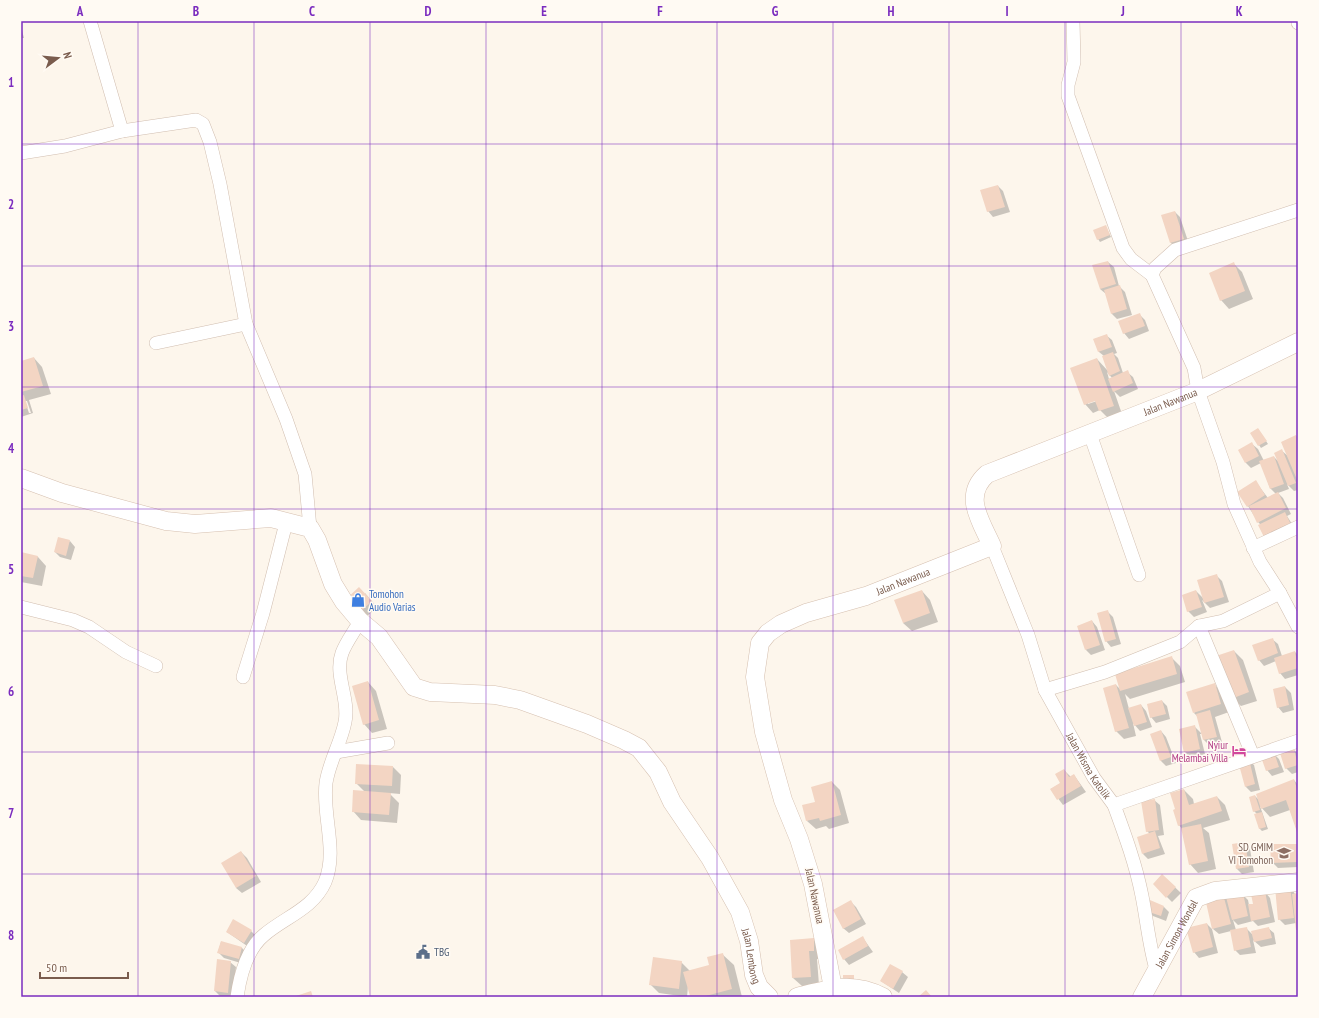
<svg xmlns="http://www.w3.org/2000/svg" width="1319" height="1018" viewBox="0 0 1319 1018" font-family="'PT Sans Narrow',sans-serif">
	<style>
		.shadow { fill: #0003; fill-rule: evenodd }
		.building { fill: #f3d5c3 }
		.lines { fill: none; stroke-linecap: round; stroke-linejoin: round }
		.street-casing { stroke: #d1beb0; stroke-width: 14 }
		.secondary-casing { stroke: #d6c0b0; stroke-width: 19 }
		.street { stroke: #fff; stroke-width: 13 }
		.secondary { stroke: #fff; stroke-width: 18 }
		.grid { fill: none; stroke: #7b2cbf; stroke-width: 1; stroke-opacity: 0.55 }
		.labels { text-anchor: middle; stroke-width: 3; stroke-linejoin: round; paint-order: stroke }
		.street-label { font-size: 11px; fill: #7a5c4d; stroke: #fffaf3 }
		.shop-label { font-size: 11px; fill: #366cbe; stroke: #fffaf3; text-anchor: start }
		.hotel-label { font-size: 11px; fill: #b23c85; stroke: #fffaf3; text-anchor: end }
		.education-label { font-size: 11px; fill: #785e54; stroke: #fffaf3; text-anchor: end }
		.service-label { font-size: 11px; fill: #4e5e75; stroke: #fffaf3; text-anchor: start }
		.neatline { fill: none; stroke: #7b2cbf; stroke-width: 1.5 }
		.grid-label { font-size: 13px; text-anchor: middle; font-weight: bold; fill: #7b2cbf }
	</style>
	<rect width="100%" height="100%" fill="#fdf6ec"/>
	<path class="shadow" d="M 21,27 L 24,38 L 21,38 Z
		M 998,186 L 1003,191 L 1010,212 L 993,217 L 988,211 Z
		M 1175,212 L 1180,217 L 1189,244 L 1176,248 L 1171,243 L 1162,216 Z
		M 1106,227 L 1111,237 L 1100,242 L 1098,239 Z
		M 1108,262 L 1114,267 L 1119,286 L 1125,292 L 1132,315 L 1117,319 L 1112,314 L 1106,294 L 1100,289 Z
		M 1234,264 L 1242,272 L 1253,299 L 1229,309 L 1221,300 Z
		M 1140,315 L 1145,320 L 1149,331 L 1129,339 L 1124,333 Z
		M 1106,335 L 1112,340 L 1117,353 L 1114,354 L 1118,358 L 1123,373 L 1127,372 L 1133,377 L 1138,389 L 1120,397 L 1114,391 L 1122,414 L 1109,419 L 1100,410 L 1093,413 L 1085,404 L 1097,359 L 1108,371 L 1104,356 L 1099,352 L 1095,339 ZM 1107,372 L 1112,378 L 1109,379 ZM 1100,400 L 1088,404 L 1088,402 Z
		M 34,358 L 42,367 L 51,394 L 29,400 L 33,413 L 21,417 L 21,362 ZM 25,401 L 27,401 L 31,413 L 29,413 Z
		M 1258,429 L 1268,444 L 1261,448 L 1251,433 Z
		M 1296,436 L 1298,439 L 1298,480 L 1297,479 L 1298,490 L 1294,491 L 1287,484 L 1289,489 L 1278,493 L 1283,498 L 1291,514 L 1287,516 L 1297,532 L 1261,525 L 1258,522 L 1248,506 L 1255,481 L 1268,498 L 1276,494 L 1270,488 L 1261,463 L 1251,468 L 1246,463 L 1239,450 L 1252,444 L 1258,449 L 1264,461 L 1274,457 L 1280,463 L 1282,451 L 1288,456 Z
		M 70,541 L 75,547 L 71,560 L 60,557 L 55,552 Z
		M 21,553 L 38,557 L 46,566 L 42,586 L 21,582 Z
		M 1216,575 L 1222,581 L 1229,602 L 1210,608 L 1202,600 L 1207,612 L 1194,617 L 1188,611 L 1196,591 L 1204,599 Z
		M 922,591 L 930,600 L 938,622 L 912,631 L 903,623 Z
		M 365,593 L 377,607 L 363,620 L 358,614 Z
		M 1107,611 L 1113,617 L 1121,644 L 1111,647 L 1106,641 Z
		M 1092,621 L 1097,627 L 1105,650 L 1091,655 L 1086,650 Z
		M 1272,639 L 1278,644 L 1282,656 L 1295,652 L 1298,655 L 1298,675 L 1285,679 L 1280,673 L 1276,661 L 1264,666 L 1259,660 Z
		M 1234,651 L 1243,660 L 1257,701 L 1241,706 L 1232,698 Z
		M 1171,657 L 1180,666 L 1185,682 L 1130,699 L 1125,694 L 1129,709 L 1141,705 L 1146,711 L 1152,727 L 1140,731 L 1133,723 L 1136,736 L 1124,739 L 1116,731 L 1116,685 L 1121,690 Z
		M 368,682 L 376,691 L 387,729 L 372,733 L 364,724 Z
		M 1214,684 L 1223,693 L 1229,712 L 1215,717 L 1222,742 L 1209,745 L 1204,740 L 1198,717 L 1194,713 Z
		M 1285,687 L 1291,693 L 1294,710 L 1283,713 L 1278,707 Z
		M 1162,701 L 1167,706 L 1170,719 L 1156,723 L 1151,717 Z
		M 1194,726 L 1202,734 L 1200,734 L 1205,754 L 1191,758 L 1185,752 Z
		M 1161,731 L 1166,737 L 1176,763 L 1166,766 L 1161,761 Z
		M 1294,750 L 1298,754 L 1298,772 L 1292,774 L 1286,768 Z
		M 1274,754 L 1279,759 L 1284,772 L 1272,776 L 1267,770 Z
		M 1248,760 L 1254,765 L 1260,790 L 1251,792 L 1246,787 Z
		M 393,767 L 401,775 L 400,794 L 389,793 L 399,803 L 397,823 L 361,820 L 353,811 L 365,792 L 356,783 Z
		M 1064,770 L 1071,777 L 1074,775 L 1086,792 L 1063,805 L 1051,789 L 1061,783 Z
		M 1294,780 L 1298,785 L 1298,833 L 1290,810 L 1270,817 L 1260,806 L 1268,829 L 1262,831 L 1259,828 L 1257,814 L 1254,811 L 1255,796 L 1259,800 Z
		M 832,782 L 840,790 L 849,823 L 829,829 L 826,826 L 816,829 L 807,821 L 816,802 Z
		M 1184,790 L 1193,799 L 1194,804 L 1217,797 L 1225,805 L 1230,820 L 1203,828 L 1209,833 L 1216,869 L 1198,873 L 1190,864 L 1182,829 L 1179,825 Z
		M 1154,800 L 1160,805 L 1164,835 L 1158,836 L 1165,854 L 1148,859 L 1143,854 L 1150,834 L 1147,831 Z
		M 1244,843 L 1250,849 L 1254,872 L 1242,874 L 1237,869 Z
		M 1297,845 L 1298,867 L 1278,868 L 1272,862 Z
		M 241,852 L 247,858 L 261,882 L 242,893 L 236,888 Z
		M 1162,875 L 1181,893 L 1172,902 L 1154,884 Z
		M 1290,887 L 1295,894 L 1298,894 L 1298,931 L 1296,923 L 1285,925 L 1279,919 Z
		M 1265,892 L 1270,898 L 1275,922 L 1258,926 L 1253,921 L 1238,925 L 1233,920 L 1236,930 L 1246,928 L 1253,935 L 1268,928 L 1274,933 L 1276,944 L 1261,947 L 1253,940 L 1256,953 L 1240,955 L 1235,950 L 1231,931 L 1219,934 L 1213,929 L 1223,895 L 1228,900 L 1242,894 L 1248,900 L 1249,905 L 1254,905 Z
		M 851,902 L 856,907 L 866,924 L 849,933 L 843,928 Z
		M 1164,907 L 1169,912 L 1166,921 L 1153,916 L 1147,910 Z
		M 1207,924 L 1212,929 L 1218,953 L 1199,958 L 1194,952 Z
		M 251,931 L 256,936 L 250,948 L 227,932 Z
		M 863,938 L 873,952 L 849,965 L 844,959 Z
		M 813,939 L 822,947 L 822,959 L 817,959 L 819,985 L 802,986 L 793,978 L 791,941 Z
		M 221,942 L 242,948 L 247,953 L 244,964 L 224,958 L 218,952 Z
		M 722,954 L 734,965 L 742,997 L 688,997 L 691,996 L 688,986 L 687,997 L 659,993 L 650,984 L 681,962 L 690,971 L 710,966 Z
		M 230,962 L 236,967 L 233,997 L 220,996 L 215,991 Z
		M 902,972 L 908,977 L 899,993 L 881,981 Z"/>
	<path class="building" d="M 998,185 L 1005,207 L 987,212 L 980,190 Z
		M 1175,211 L 1184,239 L 1170,243 L 1161,215 Z
		M 1106,225 L 1110,235 L 1097,240 L 1093,230 Z
		M 1108,261 L 1116,284 L 1100,289 L 1092,265 Z
		M 1234,262 L 1245,291 L 1220,301 L 1209,273 Z
		M 1120,285 L 1127,309 L 1111,314 L 1104,290 Z
		M 1140,313 L 1145,326 L 1123,334 L 1118,321 Z
		M 1107,334 L 1112,347 L 1098,352 L 1093,339 Z
		M 1113,352 L 1120,371 L 1109,376 L 1102,356 Z
		M 34,357 L 43,386 L 21,392 L 21,361 Z
		M 1097,358 L 1114,406 L 1099,411 L 1095,401 L 1084,405 L 1070,368 Z
		M 1128,370 L 1133,383 L 1113,392 L 1108,379 Z
		M 24,395 L 28,408 L 21,410 L 21,396 Z
		M 1258,428 L 1267,441 L 1258,446 L 1250,433 Z
		M 1296,435 L 1298,440 L 1298,482 L 1281,442 Z
		M 1252,442 L 1259,456 L 1245,463 L 1238,450 Z
		M 1282,449 L 1296,483 L 1288,486 L 1274,453 Z
		M 1274,456 L 1284,484 L 1270,489 L 1259,461 Z
		M 1256,480 L 1265,495 L 1247,507 L 1237,492 Z
		M 1278,492 L 1286,508 L 1257,523 L 1249,506 Z
		M 1285,512 L 1292,527 L 1265,539 L 1258,525 Z
		M 58,537 L 70,540 L 66,556 L 54,552 Z
		M 21,552 L 38,556 L 33,578 L 21,576 Z
		M 1217,574 L 1224,597 L 1204,603 L 1197,580 Z
		M 359,587 L 372,601 L 357,615 L 345,600 Z
		M 922,590 L 930,613 L 903,623 L 894,600 Z
		M 1196,590 L 1202,607 L 1187,612 L 1182,595 Z
		M 1108,610 L 1116,639 L 1105,642 L 1097,613 Z
		M 1092,620 L 1100,645 L 1085,650 L 1077,626 Z
		M 1273,638 L 1278,653 L 1258,661 L 1252,645 Z
		M 1234,650 L 1249,692 L 1231,699 L 1216,656 Z
		M 1295,651 L 1298,668 L 1279,674 L 1274,658 Z
		M 1172,656 L 1177,674 L 1120,691 L 1115,674 Z
		M 368,681 L 379,720 L 363,725 L 352,686 Z
		M 1215,683 L 1221,704 L 1193,713 L 1186,692 Z
		M 1116,684 L 1129,728 L 1115,732 L 1103,688 Z
		M 1285,686 L 1289,705 L 1277,708 L 1273,689 Z
		M 1162,700 L 1166,714 L 1150,718 L 1147,704 Z
		M 1141,704 L 1147,722 L 1134,726 L 1128,708 Z
		M 1210,710 L 1217,737 L 1203,740 L 1196,714 Z
		M 1195,725 L 1200,749 L 1184,753 L 1179,729 Z
		M 1161,730 L 1171,757 L 1160,761 L 1150,734 Z
		M 1294,749 L 1298,765 L 1285,769 L 1280,753 Z
		M 1274,752 L 1279,767 L 1266,771 L 1261,757 Z
		M 1249,759 L 1255,784 L 1245,787 L 1238,761 Z
		M 356,764 L 393,766 L 392,786 L 355,784 Z
		M 1064,769 L 1069,777 L 1074,774 L 1081,786 L 1057,800 L 1050,789 L 1060,783 L 1055,774 Z
		M 1294,779 L 1298,792 L 1298,835 L 1286,800 L 1261,809 L 1256,794 Z
		M 832,781 L 841,815 L 820,821 L 819,818 L 806,821 L 802,805 L 815,802 L 811,787 Z
		M 1184,789 L 1189,805 L 1217,796 L 1222,811 L 1178,826 L 1173,810 L 1175,809 L 1170,793 Z
		M 353,790 L 391,793 L 389,815 L 352,812 Z
		M 1255,795 L 1260,810 L 1253,812 L 1249,797 Z
		M 1155,799 L 1159,830 L 1146,832 L 1141,801 Z
		M 1262,812 L 1266,827 L 1259,829 L 1254,814 Z
		M 1201,824 L 1208,861 L 1189,865 L 1181,828 Z
		M 1155,831 L 1160,848 L 1142,854 L 1137,837 Z
		M 1245,842 L 1249,867 L 1236,869 L 1232,844 Z
		M 1270,844 L 1297,844 L 1298,862 L 1271,863 Z
		M 241,851 L 256,876 L 236,888 L 221,863 Z
		M 1162,874 L 1176,887 L 1166,898 L 1153,884 Z
		M 1290,886 L 1294,918 L 1278,920 L 1275,887 Z
		M 1265,891 L 1270,917 L 1251,921 L 1248,904 L 1253,904 L 1251,894 Z
		M 1243,893 L 1248,916 L 1232,920 L 1226,897 Z
		M 1298,893 L 1298,930 L 1296,930 L 1292,894 Z
		M 1223,894 L 1231,924 L 1212,929 L 1205,898 Z
		M 851,900 L 861,919 L 843,929 L 833,910 Z
		M 1150,900 L 1164,906 L 1161,916 L 1146,911 Z
		M 233,919 L 252,930 L 244,943 L 226,932 Z
		M 1207,923 L 1213,947 L 1193,953 L 1186,928 Z
		M 1247,927 L 1251,947 L 1234,951 L 1230,930 Z
		M 1269,927 L 1272,938 L 1254,942 L 1251,931 Z
		M 863,936 L 868,946 L 843,960 L 838,950 Z
		M 814,938 L 814,951 L 809,951 L 811,977 L 792,978 L 790,940 Z
		M 221,941 L 242,947 L 239,959 L 217,953 Z
		M 723,953 L 732,989 L 702,997 L 686,997 L 690,996 L 683,972 L 709,965 L 707,957 Z
		M 653,957 L 682,961 L 679,989 L 649,985 Z
		M 217,959 L 231,961 L 228,993 L 214,991 Z
		M 890,964 L 903,971 L 893,989 L 880,981 Z
		M 843,975 L 854,975 L 854,983 L 843,984 Z
		M 926,990 L 932,997 L 918,997 Z
		M 311,991 L 313,997 L 293,997 Z"/>
	<g class="lines">
		<defs>
			<g id="street">
				<path d="M 90,21 L 122,131 L 196,120 L 203,124 L 210,142 L 220,184 L 246,324 L 286,419 L 305,474 L 310,528"/>
				<path d="M 1073,21 L 1074,62 L 1068,85 L 1068,96 L 1123,248 L 1131,259 L 1152,275"/>
				<path d="M 1298,21 L 1298,23"/>
				<path d="M 21,153 L 65,146 L 122,131"/>
				<path d="M 156,343 L 246,324"/>
				<path d="M 1090,434 L 1139,575"/>
				<path id="s1" d="M 992,546 L 1028,635 L 1045,690 L 1094,778 L 1114,805 L 1298,741"/>
				<path d="M 1253,548 L 1298,527"/>
				<path d="M 1280,593 L 1298,627"/>
				<path d="M 21,607 L 73,620 L 89,627 L 126,652 L 156,666"/>
				<path d="M 1199,626 L 1253,756"/>
				<path d="M 243,677 L 263,613 L 286,523"/>
				<path d="M 1045,690 L 1105,672 L 1180,642 L 1199,626 L 1223,621 L 1280,593 L 1260,562 L 1234,504 L 1223,462 L 1198,391 L 1194,368 L 1152,275 L 1155,268 L 1175,250 L 1298,210"/>
				<path d="M 336,752 L 388,743"/>
				<path d="M 1114,805 C 1125,835 1136,865 1142,896 C 1147,921 1149,945 1156,969"/>
				<path d="M 237,997 C 240,976 247,949 264,935 C 285,917 313,909 325,882 C 338,851 322,815 326,783 C 329,762 341,743 345,722 C 350,700 334,675 342,653 C 346,642 354,632 360,621"/>
			</g>
			<g id="secondary">
				<path id="s2" d="M 21,478 L 62,493 L 166,521 L 195,524 L 271,518 L 310,528 L 317,540 L 333,584 L 344,602 L 360,621 L 379,637 L 414,687 L 430,692 L 495,695 L 520,700 L 587,724 L 624,740 L 639,748 L 658,772 L 672,802 L 710,858 L 740,912 L 749,941 L 754,975 L 759,987 L 769,997"/>
				<path id="s3" d="M 833,988 L 813,884 L 799,839 L 783,800 L 764,732 L 755,677 L 760,643 L 768,633 L 781,624 L 806,613 L 866,596 L 992,546 C 981,521 962,496 987,474 L 1198,391 L 1298,342"/>
				<path d="M 797,997 C 829,989 852,981 883,997"/>
				<path id="s4" d="M 1142,997 L 1196,898 L 1215,891 L 1298,882"/>
			</g>
		</defs>
		<use href="#street" class="street-casing"/>
		<use href="#secondary" class="secondary-casing"/>
		<use href="#street" class="street"/>
		<use href="#secondary" class="secondary"/>
	</g>
	<path class="grid" d="M 138,21 L 138,997M 254,21 L 254,997M 370,21 L 370,997M 486,21 L 486,997M 602,21 L 602,997M 717,21 L 717,997M 833,21 L 833,997M 949,21 L 949,997M 1065,21 L 1065,997M 1181,21 L 1181,997M 21,144 L 1298,144M 21,266 L 1298,266M 21,387 L 1298,387M 21,509 L 1298,509M 21,631 L 1298,631M 21,752 L 1298,752M 21,874 L 1298,874"/>
	<defs>
		<symbol id="shop-bare" viewBox="-9 -9 18 18"><path d="M-5-2.5h2.3a2.7 3.5 0 0 1 5.4 0H5L5.5 6h-11ZM-1.5-2.5h3a1.5 2.3 0 0 0-3 0Z" fill="#3f7fe0" stroke="#fffaf3" stroke-width="2.5" paint-order="stroke"/></symbol>
		<symbol id="hotel-bare" viewBox="-9 -9 18 18"><path d="M-6-4.5h1.5V1H6V5H4.5V3h-9V5H-6ZM-4 0a1.8 1.8 0 1 1 3.6 0ZM.5 0V-2.5h3Q6-2.5 6 0Z" fill="#d1479c" stroke="#fffaf3" stroke-width="2.5" paint-order="stroke"/></symbol>
		<symbol id="school-bare" viewBox="-9 -9 18 18"><path d="M0-5L7-2L0 1L-7-2ZM-4 1L0 2.5L4 1V4Q0 6-4 4Z" fill="#8d6e63" stroke="#fffaf3" stroke-width="2.5" paint-order="stroke"/></symbol>
		<symbol id="civic-bare" viewBox="-9 -9 18 18"><path d="M-.6-6.5H3V-4.5H.6V-3L4-1V1h2V6H-6V1h2V-1L-.6-3ZM-1.2 2.5V6h2.4V2.5Z" fill="#5c6f8a" stroke="#fffaf3" stroke-width="2.5" paint-order="stroke"/></symbol>
	</defs>
	<g fill-rule="evenodd">
		<use href="#shop-bare" x="348" y="590" width="20" height="20"/>
		<use href="#hotel-bare" x="1229" y="741" width="20" height="20"/>
		<use href="#school-bare" x="1274" y="843" width="20" height="20"/>
		<use href="#civic-bare" x="413" y="942" width="20" height="20"/>
	</g>
	<g class="labels">
		<g class="street-label">
			<text dy="4" stroke="none"><textPath href="#s3" startOffset="886">Jalan Nawanua</textPath></text>
			<text dy="4" stroke="none"><textPath href="#s3" startOffset="514">Jalan Nawanua</textPath></text>
			<text dy="4" stroke="none"><textPath href="#s1" startOffset="241">Jalan Wisma Katolik</textPath></text>
			<text transform="translate(815 896) rotate(78)" y="4">Jalan Nawanua</text>
			<text dy="4" stroke="none"><textPath href="#s4" startOffset="72">Jalan Simon Wondal</textPath></text>
			<text dy="4" stroke="none"><textPath href="#s2" startOffset="964">Jalan Lembong</textPath></text>
		</g>
		<g class="shop-label">
			<text x="369" y="598">Tomohon<tspan x="369" dy="13">Audio Varias</tspan></text>
		</g>
		<g class="hotel-label">
			<text x="1228" y="749">Nyiur<tspan x="1228" dy="13">Melambai Villa</tspan></text>
		</g>
		<g class="education-label">
			<text x="1273" y="851">SD GMIM<tspan x="1273" dy="13">VI Tomohon</tspan></text>
		</g>
		<g class="service-label">
			<text x="434" y="956">TBG</text>
		</g>
	</g>
	<rect width="1319" height="1018" fill="none" stroke="#fffaf3" stroke-width="44"/>
	<g transform="translate(58 58) rotate(74)" stroke="#fffaf3" stroke-width="3" paint-order="stroke">
	<path d="M0-3L7 15L0 10L-7 15Z" fill="#7a5c4d"/>
	<text y="-6" font-size="11" font-weight="bold" text-anchor="middle" fill="#7a5c4d">N</text>
	</g>
	<path d="M40 972v6h88v-6" fill="none" stroke="#7a5c4d" stroke-width="2"/>
	<text x="46" y="972" font-size="12" fill="#7a5c4d" stroke="#fffaf3" stroke-width="3" paint-order="stroke">50 m</text>
	<rect x="22" y="22" width="1275" height="974" class="neatline"/>
	<g class="grid-label">
		<text x="80" y="16">A</text>
		<text x="196" y="16">B</text>
		<text x="312" y="16">C</text>
		<text x="428" y="16">D</text>
		<text x="544" y="16">E</text>
		<text x="660" y="16">F</text>
		<text x="775" y="16">G</text>
		<text x="891" y="16">H</text>
		<text x="1007" y="16">I</text>
		<text x="1123" y="16">J</text>
		<text x="1239" y="16">K</text>
		<text x="11" y="87">1</text>
		<text x="11" y="209">2</text>
		<text x="11" y="331">3</text>
		<text x="11" y="453">4</text>
		<text x="11" y="574">5</text>
		<text x="11" y="696">6</text>
		<text x="11" y="818">7</text>
		<text x="11" y="940">8</text>
	</g>
</svg>
